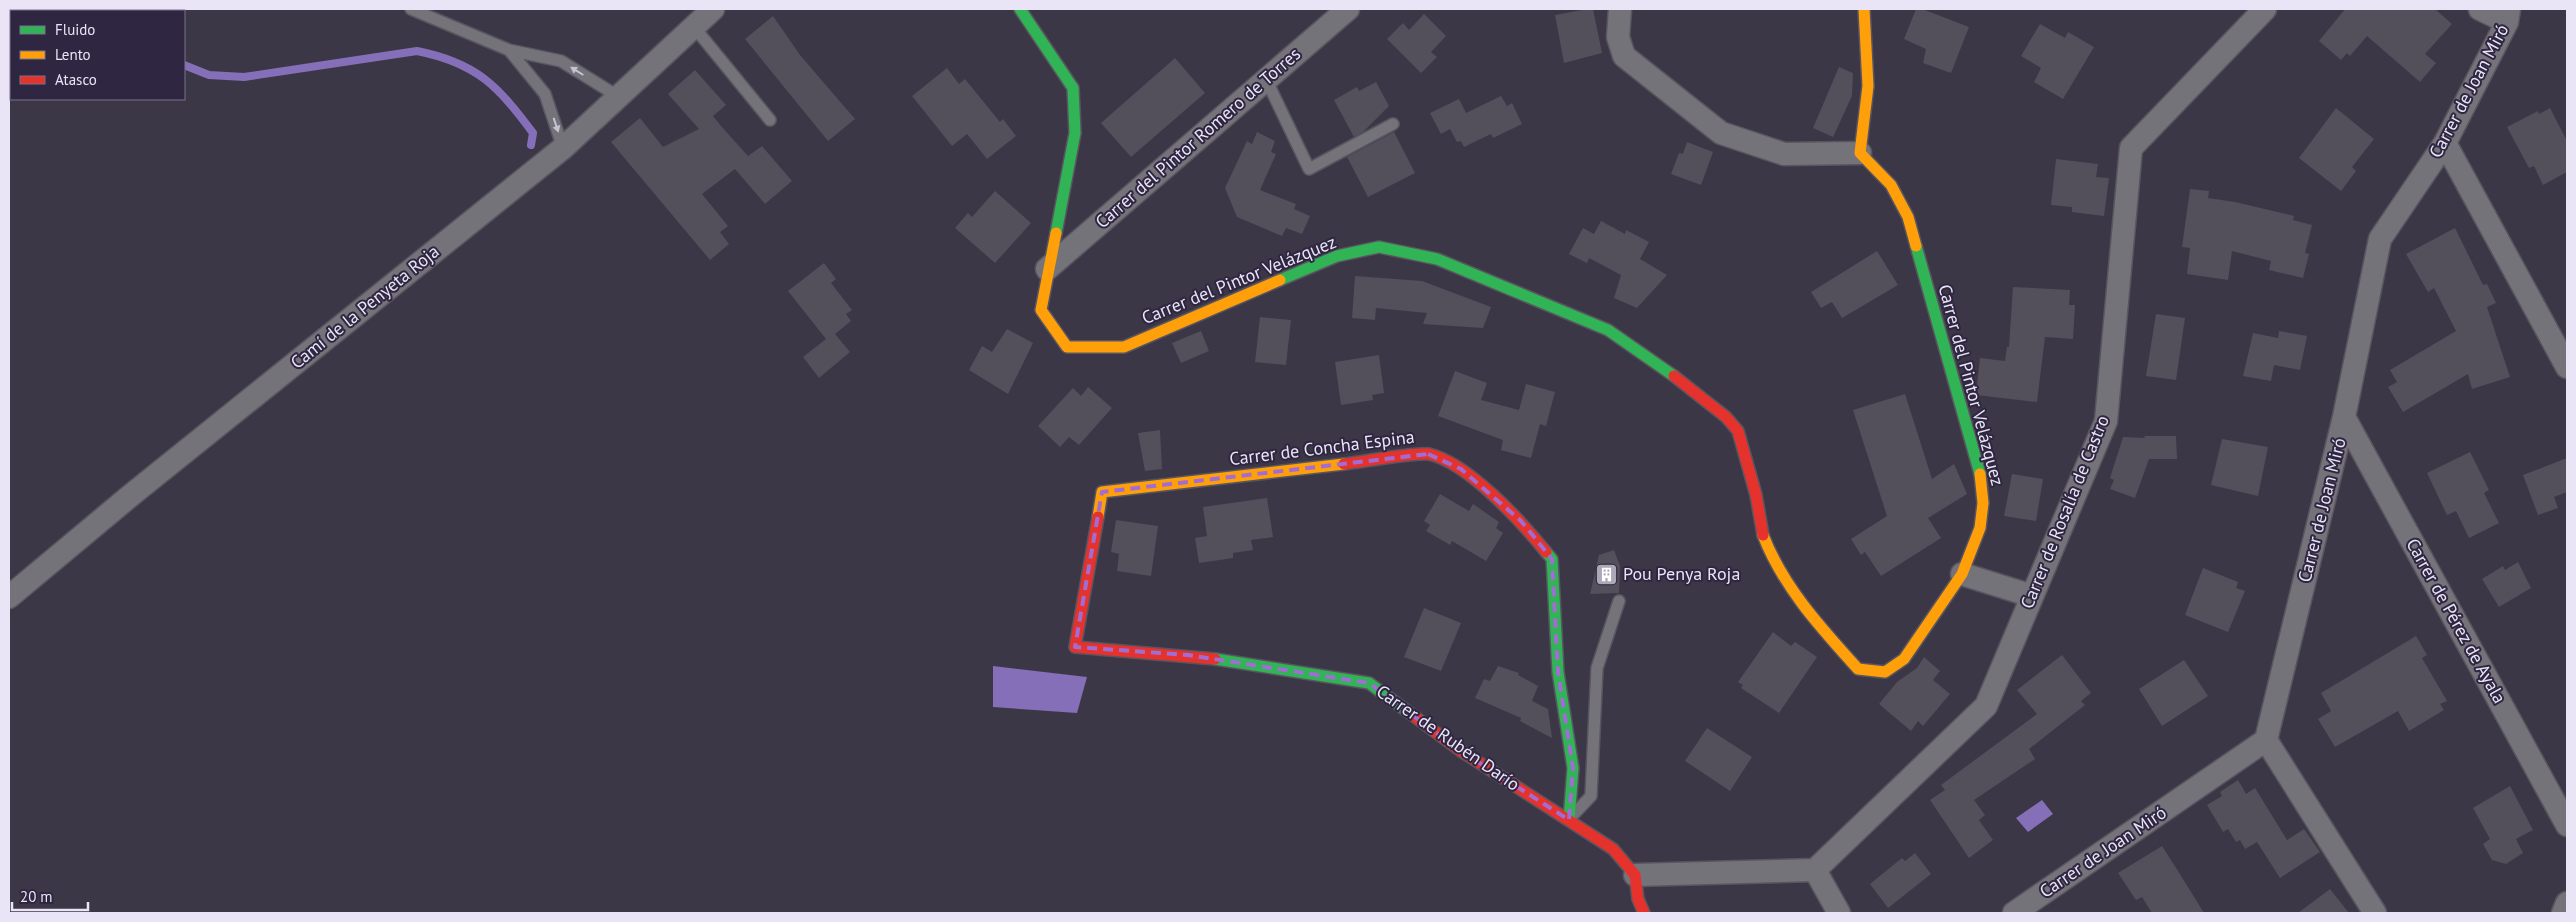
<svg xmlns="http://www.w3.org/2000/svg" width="2576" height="922" viewBox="0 0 2576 922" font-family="'PT Sans',sans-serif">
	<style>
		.water { fill: #856fb8 }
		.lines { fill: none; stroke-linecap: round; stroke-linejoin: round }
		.stream { stroke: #856fb8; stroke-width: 8 }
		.building { fill: #534f5b }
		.lane-casing { stroke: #595560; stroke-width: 14 }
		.street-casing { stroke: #595560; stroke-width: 25 }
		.fast-casing { stroke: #595560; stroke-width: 14 }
		.slow-casing { stroke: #595560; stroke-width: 14 }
		.jam-casing { stroke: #595560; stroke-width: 14 }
		.lane { stroke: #75737a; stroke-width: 11 }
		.street { stroke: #75737a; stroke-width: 22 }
		.fast { stroke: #30b455; stroke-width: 11 }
		.slow { stroke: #ff9f0a; stroke-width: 11 }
		.jam { stroke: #e5322d; stroke-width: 11 }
		.oneway { fill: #c6c3d1 }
		.marked { fill: none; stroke: #a26dd2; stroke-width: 4; stroke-dasharray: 10 6; stroke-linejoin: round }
		.labels { text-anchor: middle; stroke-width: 4; stroke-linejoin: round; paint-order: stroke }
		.street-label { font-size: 18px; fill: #e9e5f6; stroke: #2f2741 }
		.poi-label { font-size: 18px; fill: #e9e5f6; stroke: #2f2741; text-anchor: start }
	</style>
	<rect width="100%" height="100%" fill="#3c3746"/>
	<path class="water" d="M 993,666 L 1087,677 L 1077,713 L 993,707 Z
		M 2042,800 L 2053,814 L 2028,832 L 2016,818 Z"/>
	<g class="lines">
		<path class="stream" d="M 53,9 L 59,11
			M 184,65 L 209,75 L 244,77 L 417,51 C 477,63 498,86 533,133 L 531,145"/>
	</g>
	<path class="building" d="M 1587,9 L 1593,9 L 1602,53 L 1564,63 L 1555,15 Z
		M 1916,9 L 1922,9 L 1969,27 L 1951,73 L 1923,63 L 1926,49 L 1904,39 Z
		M 2345,9 L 2435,9 L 2452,24 L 2425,54 L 2436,63 L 2420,82 L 2367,36 L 2350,56 L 2347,53 L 2341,60 L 2319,41 Z
		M 1424,14 L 1446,36 L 1431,52 L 1437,57 L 1421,73 L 1387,39 L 1403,23 L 1409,30 Z
		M 773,16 L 800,55 L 855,119 L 828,141 L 745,39 Z
		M 2040,24 L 2065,38 L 2068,32 L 2094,47 L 2063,99 L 2034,82 L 2041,68 L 2021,56 Z
		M 1175,58 L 1205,93 L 1131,157 L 1101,123 Z
		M 1839,67 L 1853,73 L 1852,96 L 1833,137 L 1813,128 Z
		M 947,68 L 959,84 L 965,79 L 1000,122 L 1003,119 L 1016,136 L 987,159 L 967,134 L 952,146 L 912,96 Z
		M 695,70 L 726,105 L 713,116 L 721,126 L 748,156 L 762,146 L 792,181 L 765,204 L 735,169 L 702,194 L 728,226 L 720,232 L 729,244 L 710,260 L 611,142 L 640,118 L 663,147 L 699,129 L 668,94 Z
		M 1376,82 L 1389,106 L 1363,132 L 1354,137 L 1334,100 L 1357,87 L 1359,91 Z
		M 1501,96 L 1507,106 L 1512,103 L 1522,124 L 1493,138 L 1491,134 L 1464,147 L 1461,141 L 1457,142 L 1450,129 L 1441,134 L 1430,113 L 1459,99 L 1466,113 Z
		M 2336,108 L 2374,139 L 2352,167 L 2356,171 L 2341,191 L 2299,158 Z
		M 2550,108 L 2567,141 L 2567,172 L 2543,185 L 2534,166 L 2529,168 L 2507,127 L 2538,111 L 2539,114 Z
		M 1257,132 L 1275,141 L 1271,152 L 1276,154 L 1260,190 L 1296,204 L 1294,209 L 1310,216 L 1302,234 L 1286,228 L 1282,236 L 1237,217 L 1225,188 L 1247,141 L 1252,144 Z
		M 1394,132 L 1415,173 L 1368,197 L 1347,157 Z
		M 1687,142 L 1713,152 L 1701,185 L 1671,174 L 1679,153 L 1683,154 Z
		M 2056,159 L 2098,164 L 2096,177 L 2109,178 L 2104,216 L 2072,212 L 2072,207 L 2051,205 Z
		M 2190,189 L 2209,191 L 2208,198 L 2235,202 L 2294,216 L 2293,220 L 2312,225 L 2305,253 L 2309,254 L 2303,278 L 2269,270 L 2271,261 L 2232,251 L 2228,280 L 2187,274 L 2190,248 L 2182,247 Z
		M 995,191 L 1031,223 L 995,263 L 955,228 L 968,213 L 972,217 Z
		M 1601,221 L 1625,234 L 1626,230 L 1649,242 L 1640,259 L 1667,275 L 1637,308 L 1614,298 L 1621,275 L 1589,258 L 1587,263 L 1569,254 L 1583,228 L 1594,234 Z
		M 2455,228 L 2483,285 L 2487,284 L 2496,303 L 2487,307 L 2510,377 L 2472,389 L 2468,374 L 2403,412 L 2388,387 L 2397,382 L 2390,370 L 2456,331 L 2434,288 L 2428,292 L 2406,254 Z
		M 1877,251 L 1898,285 L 1842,318 L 1832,302 L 1821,308 L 1811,292 Z
		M 824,263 L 836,279 L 831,283 L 852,310 L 846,314 L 851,321 L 835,334 L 850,352 L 819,378 L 803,357 L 826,339 L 788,291 Z
		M 1355,276 L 1422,281 L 1491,307 L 1483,328 L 1423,324 L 1427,313 L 1376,308 L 1375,320 L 1352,318 Z
		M 2013,287 L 2070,290 L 2069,305 L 2075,305 L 2073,339 L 2045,337 L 2037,402 L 1976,395 L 1980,358 L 2005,361 L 2007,347 L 2009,347 Z
		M 2156,314 L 2185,318 L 2176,380 L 2146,376 Z
		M 1260,317 L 1291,320 L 1286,365 L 1255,362 Z
		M 1007,329 L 1033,343 L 1008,394 L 969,370 L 982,346 L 992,352 Z
		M 1201,331 L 1209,351 L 1181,363 L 1172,343 Z
		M 2279,331 L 2307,336 L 2300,370 L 2274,365 L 2271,381 L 2243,376 L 2253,333 L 2278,338 Z
		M 1379,355 L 1384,393 L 1372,395 L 1373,400 L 1341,405 L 1335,362 Z
		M 1455,371 L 1487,383 L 1481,400 L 1519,410 L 1526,384 L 1555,392 L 1546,426 L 1540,424 L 1531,458 L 1501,450 L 1503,440 L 1438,416 Z
		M 1088,387 L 1112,408 L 1079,445 L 1069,437 L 1060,447 L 1038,426 L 1073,388 L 1081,396 Z
		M 1905,394 L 1932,479 L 1954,464 L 1967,494 L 1928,518 L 1941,538 L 1881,576 L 1865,552 L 1861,555 L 1851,539 L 1887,516 L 1853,410 Z
		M 1160,430 L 1162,469 L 1145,471 L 1138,433 Z
		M 2144,436 L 2176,436 L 2177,459 L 2149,459 L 2135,498 L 2110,489 L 2114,480 L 2110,478 L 2123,437 L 2145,438 Z
		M 2222,439 L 2268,447 L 2258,496 L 2211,485 Z
		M 2470,452 L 2489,490 L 2484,493 L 2499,523 L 2469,538 L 2456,511 L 2447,515 L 2427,473 Z
		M 2567,458 L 2567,492 L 2554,497 L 2558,508 L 2538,515 L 2523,475 Z
		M 2012,474 L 2043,479 L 2036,521 L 2004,516 Z
		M 1440,494 L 1469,511 L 1473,504 L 1499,522 L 1496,528 L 1503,533 L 1486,561 L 1452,541 L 1450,545 L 1426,531 L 1430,525 L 1424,521 Z
		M 1267,498 L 1273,537 L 1251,540 L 1253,550 L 1233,553 L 1233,558 L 1199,563 L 1195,538 L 1207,536 L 1203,507 Z
		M 1116,520 L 1158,526 L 1151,576 L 1117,571 L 1119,554 L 1111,552 Z
		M 1614,550 L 1620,566 L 1619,593 L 1590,594 L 1599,555 Z
		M 2518,562 L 2531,588 L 2499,607 L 2482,579 L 2503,566 L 2505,570 Z
		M 2203,568 L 2238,582 L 2236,588 L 2245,591 L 2228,632 L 2185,615 Z
		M 1424,608 L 1461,623 L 1441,671 L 1404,657 Z
		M 1773,632 L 1791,646 L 1795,642 L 1817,657 L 1779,713 L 1741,688 L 1743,685 L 1738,682 Z
		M 2416,636 L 2427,655 L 2422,658 L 2447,701 L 2440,704 L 2444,710 L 2409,731 L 2398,711 L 2335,747 L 2318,719 L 2331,711 L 2321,693 Z
		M 2062,655 L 2091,693 L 2081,701 L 2085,705 L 2029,749 L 2035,759 L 1974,800 L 1985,815 L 1979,820 L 1993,840 L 1969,858 L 1930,800 L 1945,790 L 1941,785 L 2037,714 L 2017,690 Z
		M 1924,657 L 1940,671 L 1933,680 L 1950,694 L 1923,726 L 1918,721 L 1911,731 L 1879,704 L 1897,682 L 1917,668 Z
		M 2184,660 L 2208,696 L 2162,726 L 2139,689 Z
		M 1498,666 L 1519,673 L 1518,675 L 1538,686 L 1532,701 L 1548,709 L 1552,738 L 1520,721 L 1521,718 L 1475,698 L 1484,679 L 1490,681 Z
		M 1707,728 L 1752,757 L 1730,791 L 1685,761 Z
		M 2238,780 L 2246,794 L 2255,788 L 2287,840 L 2304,829 L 2320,852 L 2280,878 L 2257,842 L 2245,849 L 2240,840 L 2236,842 L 2228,829 L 2223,832 L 2207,805 L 2222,796 L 2220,792 Z
		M 2510,786 L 2533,830 L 2516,839 L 2523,853 L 2506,864 L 2492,860 L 2483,844 L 2490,839 L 2473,808 Z
		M 2162,846 L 2178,871 L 2204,913 L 2152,913 L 2142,897 L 2136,900 L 2118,873 Z
		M 1915,853 L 1931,874 L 1888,908 L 1870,884 L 1902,858 L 1905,861 Z
		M 2330,889 L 2349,913 L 2298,913 Z"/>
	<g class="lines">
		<defs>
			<path id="lane" d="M 411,9 L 509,50
				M 694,27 L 770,120
				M 1266,79 L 1309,169 L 1393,124
				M 563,148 L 545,94 L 509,50 L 561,61 L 619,97
				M 1574,814 L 1591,796 L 1597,668 L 1619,601"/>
			<path id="street" d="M 1620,9 L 1618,37 L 1624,56 L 1721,133 L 1784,154 L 1860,153
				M 2480,9 L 2507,22
				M 2445,143 L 2567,367
				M 1047,269 L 1348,9
				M 2344,417 L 2567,825
				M 1962,574 L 2032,596
				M 9,597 L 130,496 L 563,148 L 713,9
				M 2266,740 L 2375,913
				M 1815,870 L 1839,913
				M 1635,875 L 1815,870 L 1986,706 L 2106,421 L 2131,148 L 2265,9
				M 2014,913 L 2266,740 L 2344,417 L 2380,239 L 2445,143 L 2507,22 L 2509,9
				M 2563,913 L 2567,903"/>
			<path id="fast" d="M 1020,9 L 1073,88 L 1075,133 L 1056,233
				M 1916,246 L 1980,474
				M 1280,280 L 1337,256 L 1379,247 L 1437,259 L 1608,330 L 1674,376
				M 1546,552 L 1552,559 L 1558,672 L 1573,768 L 1569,820
				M 1215,659 L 1369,683 L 1407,711"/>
			<path id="slow" d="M 1864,9 L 1868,86 L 1860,153 L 1891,185 L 1908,217 L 1916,246
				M 1056,233 L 1041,310 L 1067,347 L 1124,347 L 1280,280
				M 1098,517 L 1102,492 L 1344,464
				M 1763,535 C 1783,587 1821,628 1858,669 L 1885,672 L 1904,659 L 1962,574 L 1980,528 L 1983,503 L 1980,474"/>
			<path id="jam" d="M 1674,376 L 1726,417 L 1738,431 L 1756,495 L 1763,535
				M 1344,464 C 1361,462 1416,452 1429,454 C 1468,463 1521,521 1546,552
				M 1098,517 L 1075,647 L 1215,659
				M 1407,711 L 1461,751 L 1613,849 L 1635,875 L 1638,899 L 1644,913"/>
		</defs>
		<use href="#lane" class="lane-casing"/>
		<use href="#street" class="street-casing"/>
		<use href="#fast" class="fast-casing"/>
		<use href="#slow" class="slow-casing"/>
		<use href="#jam" class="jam-casing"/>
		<use href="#lane" class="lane"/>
		<use href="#street" class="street"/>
		<use href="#fast" class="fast"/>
		<use href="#slow" class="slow"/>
		<use href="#jam" class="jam"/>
	</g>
	<defs><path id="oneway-solid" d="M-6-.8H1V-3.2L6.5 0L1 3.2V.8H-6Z" transform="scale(1.25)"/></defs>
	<g class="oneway">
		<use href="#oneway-solid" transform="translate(577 71) rotate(-148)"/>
		<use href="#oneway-solid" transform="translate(556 125) rotate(71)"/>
	</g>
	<path class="marked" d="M 1428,454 L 1461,469 L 1521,521 L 1552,559 L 1558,672 L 1573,768 L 1569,820 L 1461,751 L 1369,683 L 1188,655 L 1075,647 L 1102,492 Z"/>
	<defs>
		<symbol id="building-square" viewBox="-11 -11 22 22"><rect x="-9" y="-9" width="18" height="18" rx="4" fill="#aca8b8" stroke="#2f2741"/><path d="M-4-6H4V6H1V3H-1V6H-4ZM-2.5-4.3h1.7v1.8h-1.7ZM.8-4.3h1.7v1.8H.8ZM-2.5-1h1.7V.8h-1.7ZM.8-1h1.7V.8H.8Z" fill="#fff"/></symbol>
	</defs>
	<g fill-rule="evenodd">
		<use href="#building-square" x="1594" y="562" width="25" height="25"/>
	</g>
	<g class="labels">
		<g class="street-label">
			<text transform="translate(2469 91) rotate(-62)" y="6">Carrer de Joan Miró</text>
			<text transform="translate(1198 138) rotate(-41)" y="6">Carrer del Pintor Romero de Torres</text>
			<text transform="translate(1239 280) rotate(-22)" y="6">Carrer del Pintor Velázquez</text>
			<text transform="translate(365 307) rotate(-39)" y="6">Camí de la Penyeta Roja</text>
			<text transform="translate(1971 385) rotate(75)" y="6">Carrer del Pintor Velázquez</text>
			<text transform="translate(1322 448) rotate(-7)" y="6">Carrer de Concha Espina</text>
			<text transform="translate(2322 510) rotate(-76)" y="6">Carrer de Joan Miró</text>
			<text transform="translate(2065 512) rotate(-68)" y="6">Carrer de Rosalía de Castro</text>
			<text transform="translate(2456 621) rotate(61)" y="6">Carrer de Pérez de Ayala</text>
			<text transform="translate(1448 738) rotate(35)" y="6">Carrer de Rubén Darío</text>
			<text transform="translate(2103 852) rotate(-34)" y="6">Carrer de Joan Miró</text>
		</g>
		<g class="poi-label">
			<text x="1623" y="580">Pou Penya Roja</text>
		</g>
	</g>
	<rect width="2576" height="922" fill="none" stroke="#e9e5f6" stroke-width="20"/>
	<rect x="10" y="10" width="175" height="90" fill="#2f2741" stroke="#797389"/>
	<rect x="20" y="26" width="25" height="8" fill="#30b455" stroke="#797389"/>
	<text x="55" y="35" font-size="15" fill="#e9e5f6">Fluido</text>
	<rect x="20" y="51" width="25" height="8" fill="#ff9f0a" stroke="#797389"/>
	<text x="55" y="60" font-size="15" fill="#e9e5f6">Lento</text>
	<rect x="20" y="76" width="25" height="8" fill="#e5322d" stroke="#797389"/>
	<text x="55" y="85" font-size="15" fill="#e9e5f6">Atasco</text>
	<path d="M12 902v8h76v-8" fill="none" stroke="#e9e5f6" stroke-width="2.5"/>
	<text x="20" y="902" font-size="15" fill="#e9e5f6" stroke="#2f2741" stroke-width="4" paint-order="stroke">20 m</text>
</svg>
